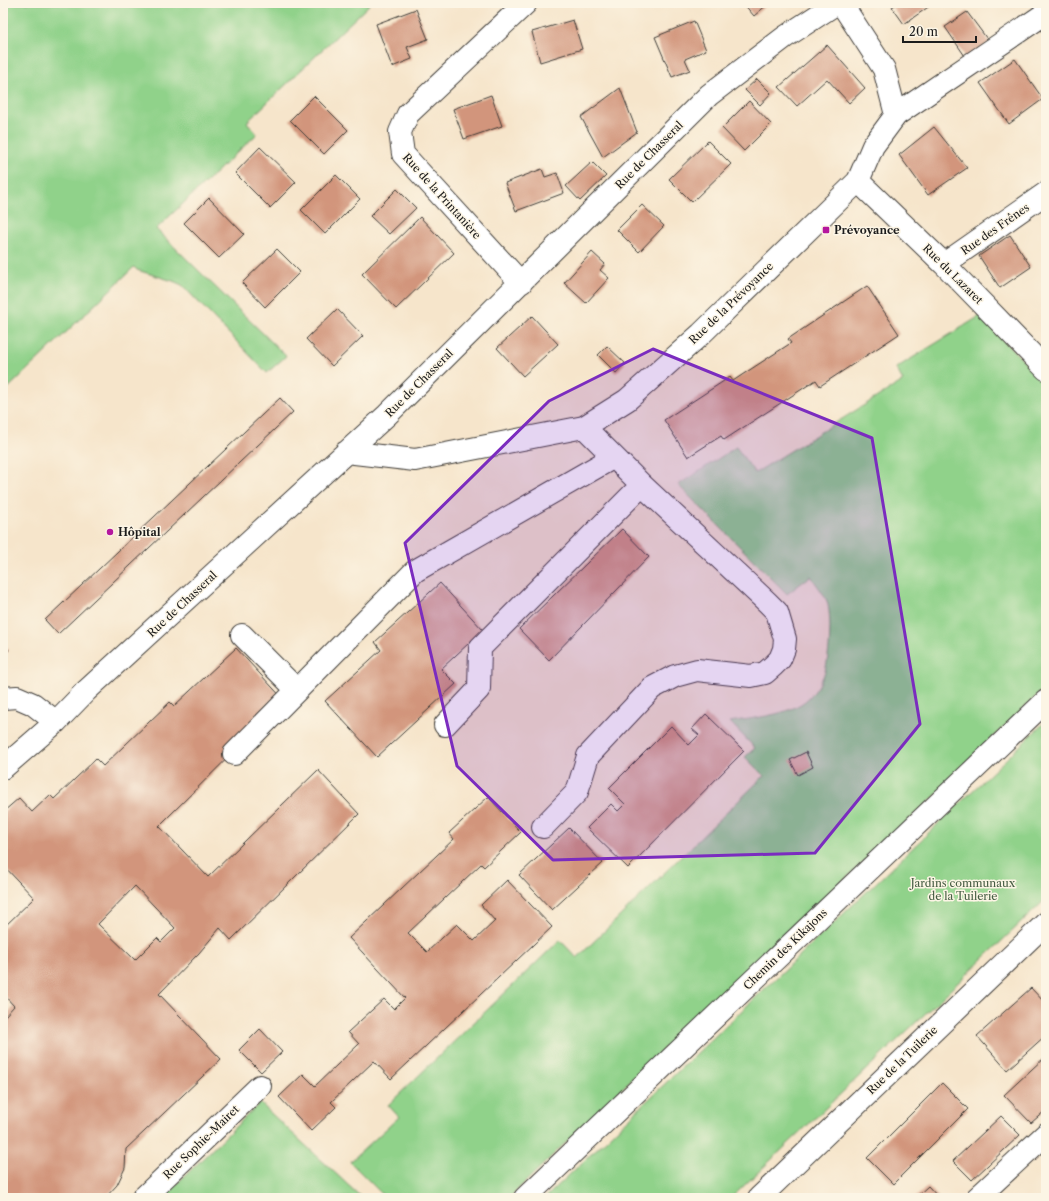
<svg xmlns="http://www.w3.org/2000/svg" width="1049" height="1201" viewBox="0 0 1049 1201" font-family="'Libre Caslon Text',serif">
	<style>
		.green { fill: #90d28a; stroke: #567753 }
		.building { fill: #d2957b; fill-rule: evenodd }
		.lines { fill: none; stroke-linecap: round; stroke-linejoin: round }
		.minor-casing { stroke: #3d3a36; stroke-width: 24 }
		.minor { stroke: #fff; stroke-width: 22 }
		.marked { fill: #7b2cbf; fill-opacity: 0.2; stroke: #7b2cbf; stroke-width: 3; stroke-linejoin: round }
		.poi-dot { fill: #b5179e; stroke: #fcf5e5; stroke-width: 1.5 }
		.labels { text-anchor: middle; stroke-width: 3; stroke-linejoin: round; paint-order: stroke }
		.street-label { font-size: 11px; fill: #1c1c1c; stroke: #fcf5e5 }
		.poi-label { font-size: 11px; font-weight: bold; fill: #1c1c1c; stroke: #fcf5e5; text-anchor: start }
		.park-label { font-size: 11px; fill: #455c42; stroke: #fcf5e5 }
	</style>
	<rect width="100%" height="100%" fill="#fcf5e5"/>
	<filter id="ink" filterUnits="userSpaceOnUse"><feTurbulence type="fractalNoise" baseFrequency=".025" numOctaves="2"/><feDisplacementMap in="SourceGraphic" scale="8" xChannelSelector="R" yChannelSelector="G"/><feConvolveMatrix kernelMatrix="1 2 1 2 8 2 1 2 1" color-interpolation-filters="sRGB"/></filter>
	<filter id="wash" filterUnits="userSpaceOnUse"><feTurbulence type="fractalNoise" baseFrequency=".012" numOctaves="4" result="noise"/><feDisplacementMap in="SourceGraphic" scale="16" xChannelSelector="R" yChannelSelector="G"/><feGaussianBlur stdDeviation="0.9" result="paint"/><feColorMatrix in="noise" values="0 0 0 0 0 0 0 0 0 0 0 0 0 0 0 0 0 1.4 0 .05"/><feComposite in="paint" operator="in"/></filter>
	<g filter="url(#wash)">
		<rect width="100%" height="100%" fill="#f6e5cb"/>
		<path class="green" d="M 3,3 L 371,3 L 247,122 L 257,134 L 156,229 L 286,356 L 267,373 L 182,285 L 173,281 L 137,270 L 134,267 L 3,393 Z
			M 980,316 L 1046,384 L 1046,687 L 954,774 L 947,785 C 800,921 652,1057 509,1198 L 386,1198 L 350,1162 L 399,1117 L 388,1105 L 560,940 L 577,958 L 764,776 L 745,757 L 755,748 L 730,722 C 752,718 782,716 801,704 C 810,698 817,690 822,679 C 830,665 833,613 826,599 C 822,591 815,583 811,576 L 787,594 L 678,485 L 736,447 L 755,473 L 903,381 L 896,368 Z
			M 1046,721 L 1046,899 L 731,1198 L 545,1198 Z
			M 260,1103 L 362,1198 L 162,1198 Z"/>
		<g id="blocks">
			<path class="building" d="M 743,3 L 769,3 L 754,16 Z
				M 898,3 L 934,3 L 904,24 L 892,7 Z
				M 416,9 L 428,39 L 407,47 L 412,59 L 392,67 L 376,24 Z
				M 967,12 L 990,43 L 967,59 L 945,27 Z
				M 573,20 L 582,49 L 540,62 L 532,32 Z
				M 694,21 L 706,50 L 685,59 L 690,70 L 672,77 L 655,37 Z
				M 827,45 L 865,88 L 849,103 L 827,79 L 797,106 L 779,87 Z
				M 1015,59 L 1043,99 L 1009,124 L 980,83 Z
				M 757,79 L 771,93 L 760,105 L 745,90 Z
				M 620,88 L 637,132 L 603,157 L 581,117 Z
				M 491,95 L 502,126 L 464,139 L 453,109 Z
				M 314,96 L 348,130 L 324,154 L 290,120 Z
				M 749,101 L 771,124 L 744,151 L 722,128 Z
				M 934,127 L 967,168 L 928,195 L 899,155 Z
				M 708,141 L 731,164 L 692,202 L 669,179 Z
				M 260,147 L 296,182 L 270,208 L 235,173 Z
				M 592,162 L 606,176 L 580,201 L 566,186 Z
				M 542,169 L 545,177 L 557,173 L 564,193 L 516,211 L 505,183 Z
				M 336,175 L 360,199 L 325,234 L 301,210 Z
				M 397,189 L 416,208 L 389,234 L 370,216 Z
				M 209,198 L 244,234 L 219,258 L 184,223 Z
				M 642,205 L 664,226 L 639,252 L 617,230 Z
				M 420,217 L 454,253 L 396,309 L 362,274 Z
				M 1010,235 L 1031,267 L 1000,288 L 979,256 Z
				M 277,249 L 300,272 L 265,307 L 242,283 Z
				M 592,252 L 605,264 L 600,270 L 609,278 L 586,303 L 564,283 Z
				M 867,286 L 899,334 L 820,386 L 816,380 L 724,440 L 721,436 L 688,457 L 664,420 L 730,377 L 733,381 L 745,373 L 791,343 L 788,339 Z
				M 337,309 L 363,336 L 332,366 L 306,339 Z
				M 532,316 L 558,344 L 523,376 L 497,348 Z
				M 607,346 L 625,363 L 616,373 L 598,355 Z
				M 280,398 L 293,412 L 58,634 L 45,620 Z
				M 622,529 L 649,557 L 549,660 L 519,629 Z
				M 440,583 L 483,630 L 441,669 L 456,684 L 377,757 L 325,701 L 381,650 L 375,642 Z
				M 3,644 L 9,650 L 3,656 Z
				M 236,648 L 285,701 L 159,826 L 208,877 L 318,770 L 359,814 L 231,940 L 220,928 L 199,953 L 159,994 L 221,1059 L 126,1149 L 125,1168 L 117,1185 L 105,1198 L 3,1198 L 3,1014 L 5,1016 L 14,1006 L 3,994 L 3,928 L 34,898 L 3,865 L 3,812 L 19,798 L 32,812 L 50,795 L 54,799 L 96,759 L 103,766 L 170,702 L 174,706 ZM 135,886 L 175,928 L 161,942 L 157,938 L 135,960 L 98,924 Z
				M 706,714 L 744,751 L 628,868 L 587,828 L 611,804 L 618,811 L 625,804 L 609,788 L 671,726 L 689,745 L 699,735 L 692,729 Z
				M 806,752 L 813,767 L 798,775 L 790,760 Z
				M 488,797 L 521,832 L 484,867 L 481,864 L 408,933 L 427,952 L 457,924 L 474,941 L 495,921 L 481,905 L 507,880 L 552,927 L 391,1079 L 374,1061 L 331,1102 L 336,1107 L 311,1131 L 279,1097 L 303,1074 L 315,1086 L 359,1044 L 348,1032 L 384,999 L 394,1009 L 405,998 L 349,938 L 454,839 L 449,833 Z
				M 569,828 L 603,863 L 552,910 L 519,875 Z
				M 1031,988 L 1046,1004 L 1046,1035 L 1007,1070 L 977,1036 Z
				M 260,1029 L 282,1052 L 261,1072 L 239,1050 Z
				M 1045,1057 L 1046,1058 L 1046,1110 L 1031,1123 L 1004,1095 Z
				M 942,1083 L 968,1109 L 893,1184 L 867,1158 Z
				M 1001,1116 L 1020,1135 L 972,1180 L 953,1161 Z
				M 928,1186 L 939,1198 L 915,1198 Z"/>
		</g>
	</g>
	<g filter="url(#ink)">
		<use href="#blocks" fill-opacity="0" stroke="#3d3a36" stroke-width="1"/>
		<g class="lines">
			<defs>
				<path id="minor" d="M 841,3 L 884,69 L 896,115
					M 858,181 L 944,264 L 1046,369
					M 944,264 L 1046,193
					M 521,283 L 403,154 L 400,132 L 408,114 L 526,3
					M 346,452 L 415,460 L 584,427 L 627,400 L 701,334 L 858,181 L 873,146 L 896,115 L 1046,13
					M 242,635 L 297,690
					M 3,698 L 17,697 L 33,704 L 56,722
					M 445,725 L 479,689 L 480,648 L 642,485
					M 234,754 L 415,571 L 614,457
					M 3,768 L 56,722 L 86,691 L 387,415 L 709,95 L 785,37 L 837,3
					M 543,827 L 577,792 L 588,756 L 652,688 L 675,676 L 697,670 L 751,676 L 765,673 L 773,666 L 780,659 L 784,649 L 785,639 L 777,612 L 767,602 L 642,485 L 584,427
					M 143,1198 L 260,1086
					M 525,1198 L 1046,701
					M 759,1198 L 1046,923
					M 977,1198 L 1046,1134"/>
			</defs>
			<use href="#minor" class="minor-casing"/>
			<use href="#minor" class="minor"/>
		</g>
	</g>
	<path class="marked" d="M 653,349 L 872,438 L 920,724 L 815,853 L 553,860 L 457,766 L 405,543 L 549,401 Z"/>
	<g class="poi-dot">
		<rect x="822" y="226" width="8" height="8" rx="2"/>
		<circle cx="110" cy="532" r="4"/>
	</g>
	<g class="labels">
		<g class="street-label">
			<text transform="translate(649 155) rotate(-45)" y="4">Rue de Chasseral</text>
			<text transform="translate(442 196) rotate(48)" y="4">Rue de la Printanière</text>
			<text transform="translate(995 229) rotate(-35)" y="4">Rue des Frênes</text>
			<text transform="translate(953 274) rotate(45)" y="4">Rue du Lazaret</text>
			<text transform="translate(731 303) rotate(-44)" y="4">Rue de la Prévoyance</text>
			<text transform="translate(419 383) rotate(-45)" y="4">Rue de Chasseral</text>
			<text transform="translate(182 604) rotate(-43)" y="4">Rue de Chasseral</text>
			<text transform="translate(785 949) rotate(-44)" y="4">Chemin des Kikajons</text>
			<text transform="translate(902 1060) rotate(-44)" y="4">Rue de la Tuilerie</text>
			<text transform="translate(201 1142) rotate(-44)" y="4">Rue Sophie-Mairet</text>
		</g>
		<g class="poi-label">
			<text x="834" y="234">Prévoyance</text>
			<text x="118" y="536">Hôpital</text>
		</g>
		<g class="park-label">
			<text x="963" y="887">Jardins communaux<tspan x="963" dy="13">de la Tuilerie</tspan></text>
		</g>
	</g>
	<rect width="1049" height="1201" fill="none" stroke="#fcf5e5" stroke-width="16"/>
	<path d="M903 36v6h73v-6" fill="none" stroke="#1c1c1c" stroke-width="2"/>
	<text x="909" y="36" font-size="12" fill="#1c1c1c" stroke="#fcf5e5" stroke-width="3" paint-order="stroke">20 m</text>
</svg>
